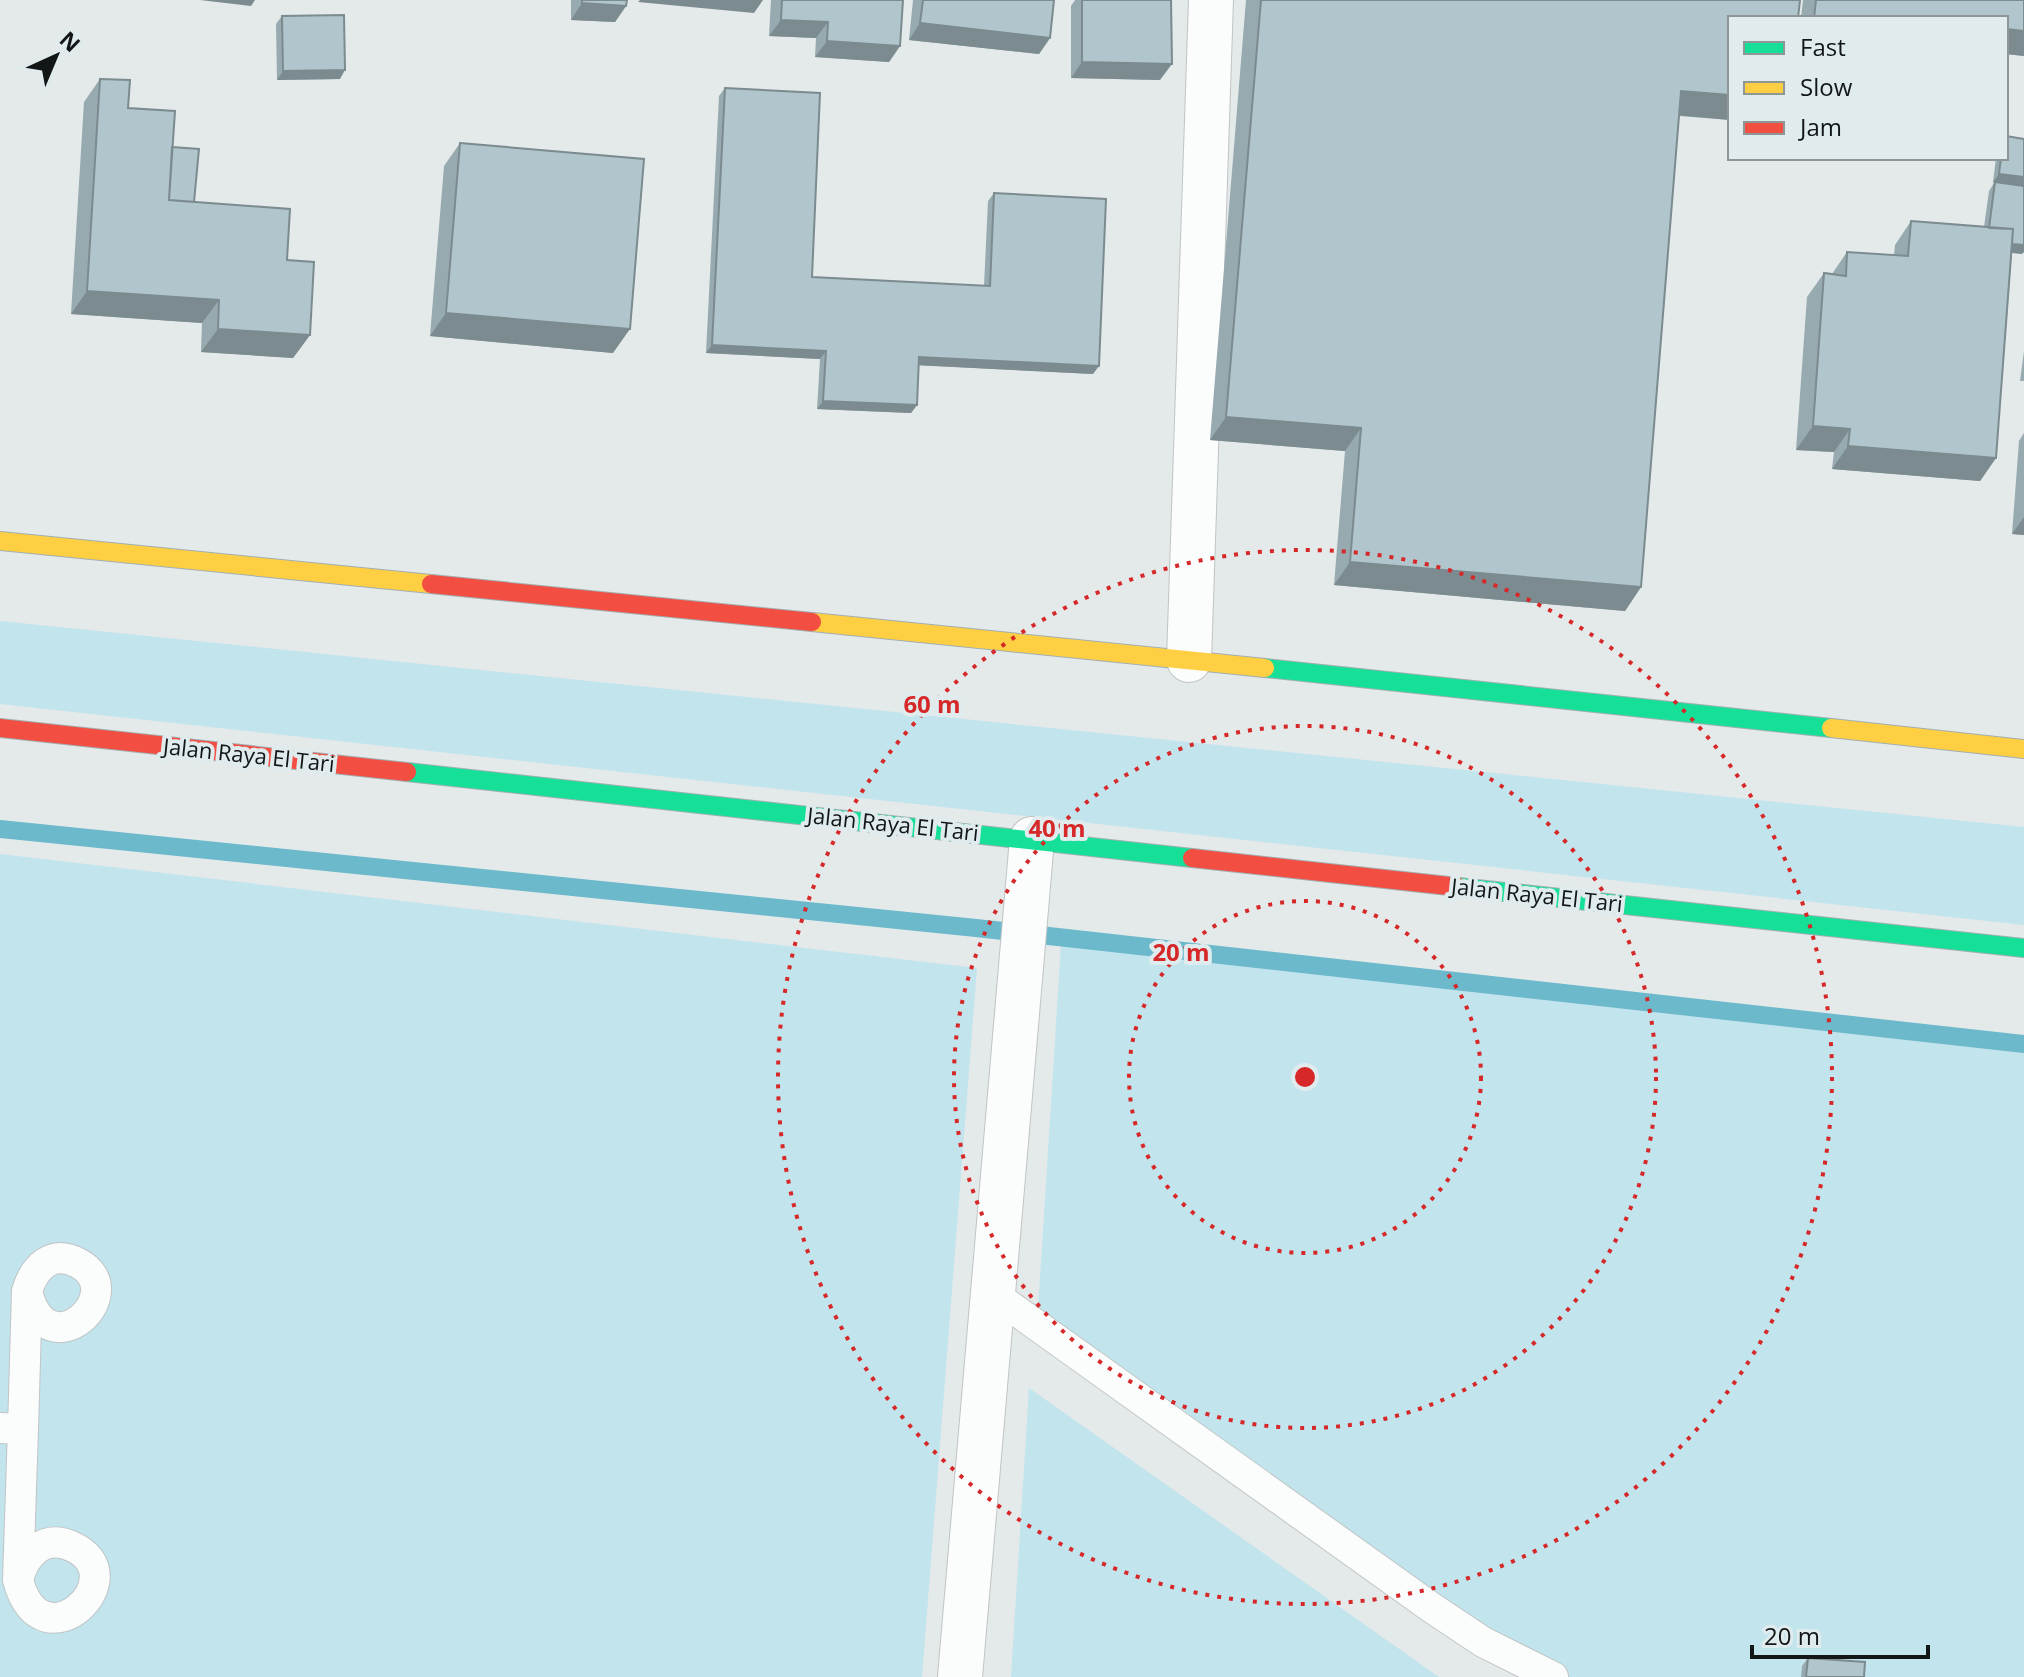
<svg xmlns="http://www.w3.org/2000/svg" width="2024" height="1677" viewBox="0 0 2024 1677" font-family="'Open Sans',sans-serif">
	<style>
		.green { fill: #c2e4ed }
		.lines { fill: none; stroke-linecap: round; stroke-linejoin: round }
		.stream { stroke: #6cb9cc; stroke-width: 18 }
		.lane-casing { stroke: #c0c4c5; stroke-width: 32 }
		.street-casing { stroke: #c0c4c5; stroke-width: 46 }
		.fast-casing { stroke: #a1afb2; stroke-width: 20 }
		.slow-casing { stroke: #a1afb2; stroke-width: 20 }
		.jam-casing { stroke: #a1afb2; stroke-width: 20 }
		.lane { stroke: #fbfcfc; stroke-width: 30 }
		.street { stroke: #fbfcfc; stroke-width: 44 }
		.fast { stroke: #16e098; stroke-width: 18 }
		.slow { stroke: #ffcf43; stroke-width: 18 }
		.jam { stroke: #f24e42; stroke-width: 18 }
		.wall { fill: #97aaaf }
		.shaded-wall { fill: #7b8b8f }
		.building { fill: #b0c6cc; stroke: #7b8b8f; stroke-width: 2 }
		.ring { fill: none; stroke: #d62828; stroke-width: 4; stroke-dasharray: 4 8 }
		.labels { text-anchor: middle; stroke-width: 8; stroke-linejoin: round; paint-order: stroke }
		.street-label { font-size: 22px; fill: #121617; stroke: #e0ebee }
		.centre { fill: #d62828; stroke: #e0ebee; stroke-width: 4 }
		.ring-label { font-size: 24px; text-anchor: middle; font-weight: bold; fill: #d62828; stroke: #e0ebee; stroke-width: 8; stroke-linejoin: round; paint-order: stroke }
	</style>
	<rect width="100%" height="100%" fill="#e4e9ea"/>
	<path class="green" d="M 0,621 L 2024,827 L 2024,925 L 0,704 Z
		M 0,854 L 977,968 L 922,1677 L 0,1677 Z
		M 1061,944 L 2024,1053 L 2024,1677 L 1525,1677 L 1036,1341 Z
		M 1029,1388 L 1439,1677 L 1011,1677 Z"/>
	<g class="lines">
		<path class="stream" d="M 0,829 L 976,928 L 2024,1044"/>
		<defs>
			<path id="lane" d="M 993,1294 L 1432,1608 L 1483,1642 L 1553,1677
				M 0,1428 L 23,1429 L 27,1291 C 34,1268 51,1249 78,1263 C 133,1292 47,1374 27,1291
				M 18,1580 C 24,1555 43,1534 71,1546 C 139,1575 42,1670 18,1580 L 23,1429"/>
			<path id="street" d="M 1189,660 L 1211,0
				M 960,1677 L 1032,839"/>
			<path id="fast" d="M 1265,668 L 1831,728
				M 407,772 L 1192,858
				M 1458,887 L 2024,948"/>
			<path id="slow" d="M 0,541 L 431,584
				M 812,622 L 1265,668
				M 1831,728 L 2024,749"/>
			<path id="jam" d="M 431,584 L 812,622
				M 0,728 L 407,772
				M 1192,858 L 1458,887"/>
		</defs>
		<use href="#lane" class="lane-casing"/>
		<use href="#street" class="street-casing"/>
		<use href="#fast" class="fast-casing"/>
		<use href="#slow" class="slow-casing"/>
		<use href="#jam" class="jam-casing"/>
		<use href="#lane" class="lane"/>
		<use href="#street" class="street"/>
		<use href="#fast" class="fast"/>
		<use href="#slow" class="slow"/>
		<use href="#jam" class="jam"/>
	</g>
	<path class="wall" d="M 571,0 L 627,0 L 626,6 L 615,22 L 571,20 Z
		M 771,0 L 903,0 L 900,46 L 889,62 L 815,57 L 816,38 L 769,36 Z
		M 913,0 L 1054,0 L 1050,38 L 1039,54 L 909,40 Z
		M 1075,0 L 1171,0 L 1160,80 L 1071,78 L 1071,6 Z
		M 1246,0 L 1800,0 L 1730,120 L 1679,116 L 1641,587 L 1625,611 L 1334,585 L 1345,451 L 1210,440 Z
		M 1803,0 L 2024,0 L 2024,56 L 2006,54 L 2006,18 L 1801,18 Z
		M 282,16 L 340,79 L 277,80 L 276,24 Z
		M 100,79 L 128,108 L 172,147 L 194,202 L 287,260 L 310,335 L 293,358 L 201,352 L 202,323 L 71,314 L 84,102 Z
		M 725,88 L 812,277 L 984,286 L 988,201 L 994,193 L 1093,374 L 918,365 L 917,405 L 911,413 L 817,409 L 820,359 L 706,353 L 719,96 Z
		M 460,143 L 613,353 L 430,336 L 444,166 Z
		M 1996,158 L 2006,158 L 2022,254 L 2012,253 L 1996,458 L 1980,481 L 1832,469 L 1834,452 L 1796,450 L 1807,297 L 1824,273 L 1832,274 L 1847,252 L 1894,255 L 1895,245 L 1911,221 L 1984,227 L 1989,191 L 1994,183 L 1993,182 Z
		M 2024,351 L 2024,381 L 2020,381 Z
		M 2024,433 L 2024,535 L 2012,534 L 2019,441 Z
		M 1808,1658 L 1864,1677 L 1801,1677 L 1802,1666 Z"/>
	<path class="shaded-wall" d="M 200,0 L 255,0 L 251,6 Z
		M 640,0 L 763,0 L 754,13 L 638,2 Z
		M 582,3 L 626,6 L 615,22 L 571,20 Z
		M 781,20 L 828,22 L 816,38 L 769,36 Z
		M 920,23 L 1050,38 L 1039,54 L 909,40 Z
		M 2006,29 L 2024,31 L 2024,56 L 2006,54 Z
		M 827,41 L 900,46 L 889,62 L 815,57 Z
		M 1082,62 L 1172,64 L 1160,80 L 1071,78 Z
		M 345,70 L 340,79 L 277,80 L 283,71 Z
		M 1681,91 L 1730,95 L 1730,120 L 1665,114 Z
		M 1999,174 L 2024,177 L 2024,186 L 1993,182 Z
		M 1988,241 L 2024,245 L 2024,252 L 2022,254 L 1982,249 Z
		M 87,291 L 219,300 L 202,323 L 71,314 Z
		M 446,313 L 630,329 L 613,353 L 430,336 Z
		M 218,329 L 310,335 L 293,358 L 201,352 Z
		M 712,345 L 826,351 L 820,359 L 706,353 Z
		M 919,357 L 1099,366 L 1093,374 L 913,365 Z
		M 823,401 L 917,405 L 911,413 L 817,409 Z
		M 1226,417 L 1361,428 L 1345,451 L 1210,440 Z
		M 1813,426 L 1850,429 L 1834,452 L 1796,450 Z
		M 1848,446 L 1996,458 L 1980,481 L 1832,469 Z
		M 2024,517 L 2024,535 L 2012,534 Z
		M 1350,562 L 1641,587 L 1625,611 L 1334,585 Z"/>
	<path class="building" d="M 582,0 L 627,0 L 626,6 L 582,3 Z
		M 782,0 L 903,0 L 900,46 L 827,41 L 828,22 L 781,20 Z
		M 923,0 L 1054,0 L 1050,38 L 920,23 Z
		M 1082,0 L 1171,0 L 1172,64 L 1082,62 Z
		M 1261,0 L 1800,0 L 1798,18 L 1730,18 L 1730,95 L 1681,91 L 1641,587 L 1350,562 L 1361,428 L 1226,417 Z
		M 1816,0 L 2024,0 L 2024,31 L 2006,29 L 2006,18 L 1814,18 Z
		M 344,15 L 345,70 L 283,71 L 282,16 Z
		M 100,79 L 130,80 L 128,108 L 175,111 L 169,200 L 290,209 L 287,260 L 314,262 L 310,335 L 218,329 L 219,300 L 87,291 Z
		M 725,88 L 820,93 L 812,277 L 990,286 L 994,193 L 1106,199 L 1099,366 L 919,357 L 917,405 L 823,401 L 826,351 L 712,345 Z
		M 2006,136 L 2024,139 L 2024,177 L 1999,174 L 2001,158 L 2006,158 Z
		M 460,143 L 644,159 L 630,329 L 446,313 Z
		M 172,147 L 199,149 L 194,202 L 169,200 Z
		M 1995,182 L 2024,186 L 2024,245 L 2012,244 L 2013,229 L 1989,228 Z
		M 1911,221 L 2013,229 L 1996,458 L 1848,446 L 1850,429 L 1813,426 L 1824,273 L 1846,276 L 1847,252 L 1908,256 Z
		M 1808,1658 L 1865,1662 L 1864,1677 L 1806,1677 Z"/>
	<g class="ring">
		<circle cx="1305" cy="1077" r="176"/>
		<circle cx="1305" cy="1077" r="351"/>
		<circle cx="1305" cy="1077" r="527"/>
	</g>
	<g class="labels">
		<g class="street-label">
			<text transform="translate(249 755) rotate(6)" y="8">Jalan Raya El Tari</text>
			<text transform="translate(893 824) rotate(6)" y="8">Jalan Raya El Tari</text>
			<text transform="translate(1537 895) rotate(6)" y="8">Jalan Raya El Tari</text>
		</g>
	</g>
	<circle cx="1305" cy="1077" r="12" class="centre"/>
	<g class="ring-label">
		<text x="932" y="713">60 m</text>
		<text x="1057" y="837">40 m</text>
		<text x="1181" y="961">20 m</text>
	</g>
	<rect x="1728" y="16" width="280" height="144" fill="#e0ebee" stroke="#8e9698" stroke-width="2"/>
	<rect x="1744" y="42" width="40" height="12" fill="#16e098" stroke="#8e9698" stroke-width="2"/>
	<text x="1800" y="56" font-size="24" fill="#121617">Fast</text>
	<rect x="1744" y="82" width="40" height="12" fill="#ffcf43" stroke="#8e9698" stroke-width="2"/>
	<text x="1800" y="96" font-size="24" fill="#121617">Slow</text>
	<rect x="1744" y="122" width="40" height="12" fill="#f24e42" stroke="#8e9698" stroke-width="2"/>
	<text x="1800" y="136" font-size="24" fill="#121617">Jam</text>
	<g transform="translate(56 56) rotate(44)" stroke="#e0ebee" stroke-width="6" paint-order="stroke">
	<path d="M0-6L14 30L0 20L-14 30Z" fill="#121617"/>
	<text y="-12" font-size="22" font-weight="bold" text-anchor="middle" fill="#121617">N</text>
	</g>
	<path d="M1752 1645v12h176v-12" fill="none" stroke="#121617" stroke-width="4"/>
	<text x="1764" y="1645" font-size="24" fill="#121617" stroke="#e0ebee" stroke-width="6" paint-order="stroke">20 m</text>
</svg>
